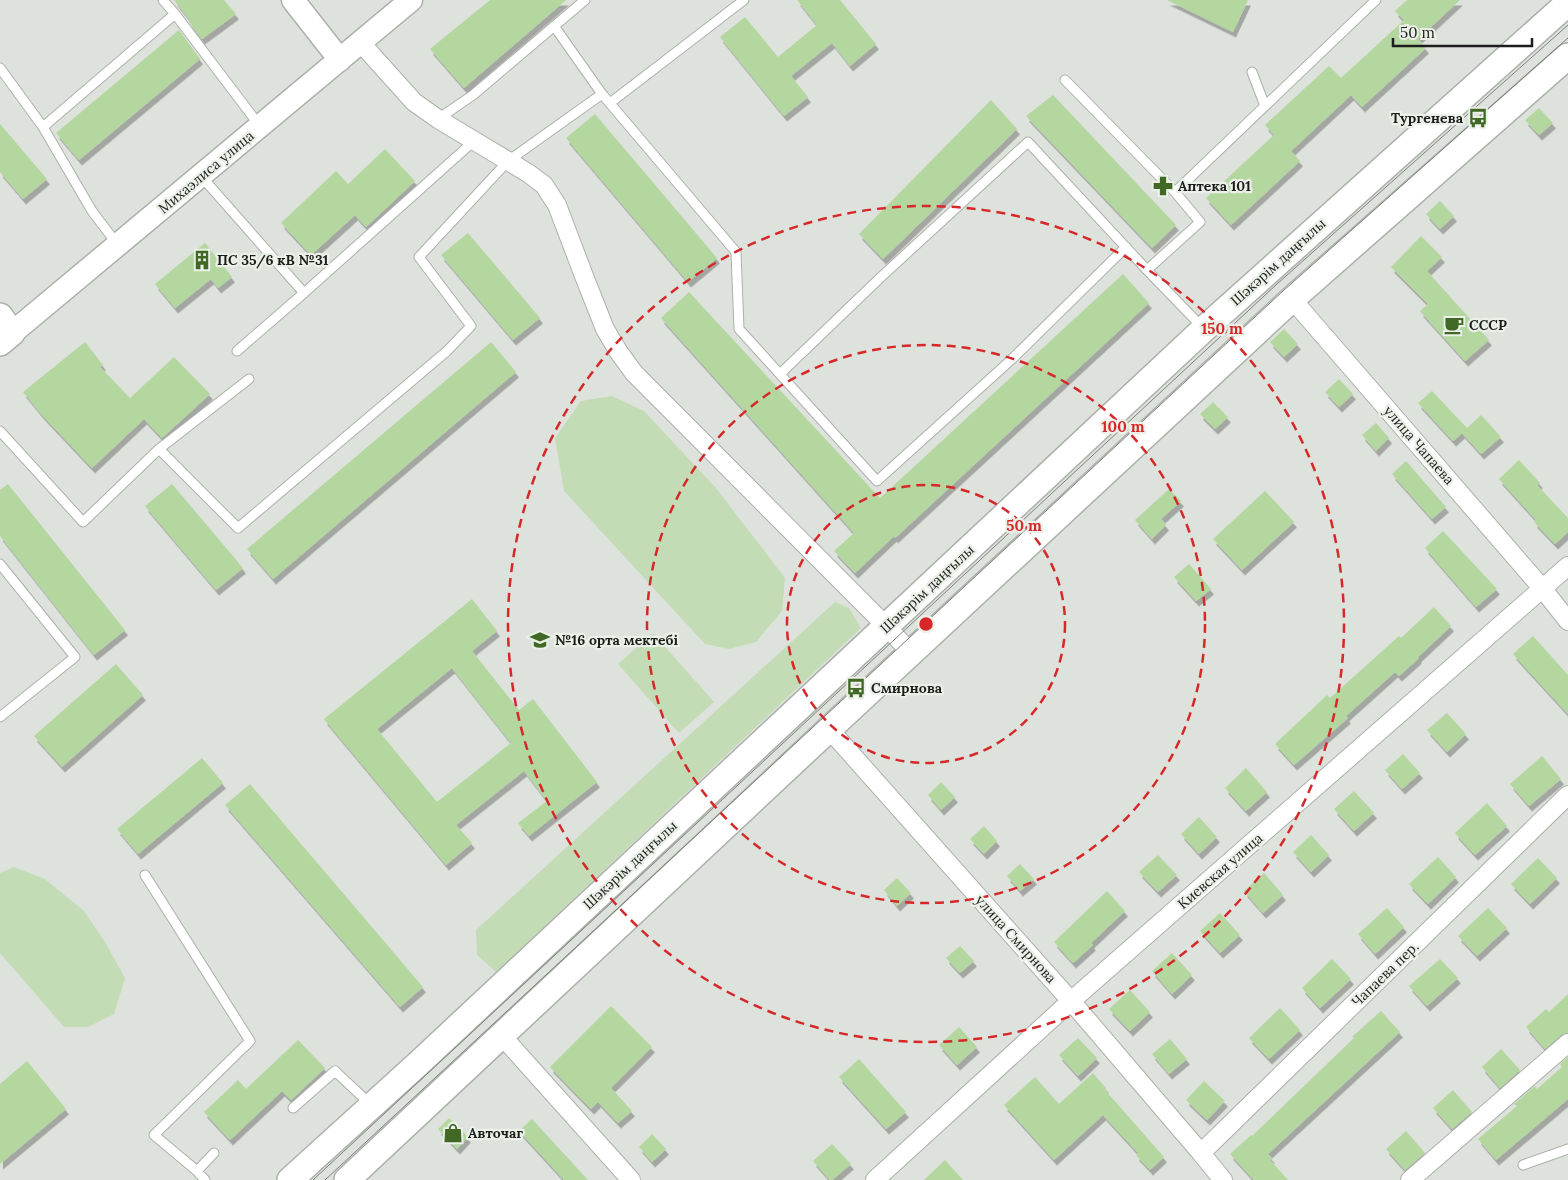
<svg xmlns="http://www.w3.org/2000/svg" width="1568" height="1180" viewBox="0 0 1568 1180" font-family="Lora,serif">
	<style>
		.green { fill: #c3dcb6 }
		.building { fill: #b3d79f; fill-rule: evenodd; filter: url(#shadow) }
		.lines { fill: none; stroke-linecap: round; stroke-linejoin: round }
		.service-casing { stroke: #acb0aa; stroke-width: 11 }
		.minor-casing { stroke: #acb0aa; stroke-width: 20 }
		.tertiary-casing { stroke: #acb0aa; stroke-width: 25 }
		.secondary-casing { stroke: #acb0aa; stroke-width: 28 }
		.service { stroke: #fff; stroke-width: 9 }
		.minor { stroke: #fff; stroke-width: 18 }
		.tertiary { stroke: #fff; stroke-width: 22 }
		.secondary { stroke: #fff; stroke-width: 25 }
		.tram { stroke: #7e807c; stroke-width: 1 }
		.ring { fill: none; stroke: #d62828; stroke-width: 2.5; stroke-dasharray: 9 6 }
		.labels { text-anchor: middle; stroke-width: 4.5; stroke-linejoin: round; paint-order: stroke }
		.poi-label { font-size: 14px; font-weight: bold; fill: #1d1e1c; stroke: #ebf0e9; text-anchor: start }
		.street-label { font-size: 14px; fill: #1d1e1c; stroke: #ebf0e9 }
		.centre { fill: #d62828; stroke: #ebf0e9; stroke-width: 2.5 }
		.ring-label { font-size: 15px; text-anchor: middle; font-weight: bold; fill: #d62828; stroke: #ebf0e9; stroke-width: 4.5; stroke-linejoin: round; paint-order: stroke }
	</style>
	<defs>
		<filter id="shadow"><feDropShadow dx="3" dy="5.5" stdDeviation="0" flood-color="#0004"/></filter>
	</defs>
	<rect width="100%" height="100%" fill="#dee2dc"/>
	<path class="green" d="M 612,396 L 644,411 L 716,488 L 785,578 L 782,611 L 756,642 L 729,649 L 705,644 L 564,491 L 555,438 L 581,401 Z
		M 835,602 L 849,608 L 861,628 L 496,972 L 477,955 L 476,930 Z
		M 653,633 L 714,702 L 679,733 L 618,664 Z
		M 14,867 L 45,879 L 84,911 L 105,942 L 125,978 L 114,1014 L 88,1027 L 64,1027 L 0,953 L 0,873 Z"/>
	<path class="building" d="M 174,0 L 224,0 L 236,14 L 202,39 L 189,22 L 190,20 Z
		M 490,0 L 566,0 L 464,88 L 430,49 Z
		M 797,0 L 840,0 L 876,44 L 850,66 L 832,43 L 791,76 L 808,97 L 784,116 L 720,37 L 745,17 L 778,57 L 817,25 Z
		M 1167,0 L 1248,0 L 1233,32 Z
		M 1407,0 L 1460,0 L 1418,39 L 1426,48 L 1362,107 L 1351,95 L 1291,151 L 1300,161 L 1231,225 L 1206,198 L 1274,135 L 1265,125 L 1329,66 L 1341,78 L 1404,20 L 1395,11 Z
		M 179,30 L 200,59 L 79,160 L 56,133 Z
		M 1053,95 L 1176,225 L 1152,248 L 1026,116 Z
		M 991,100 L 1017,129 L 883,259 L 859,234 Z
		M 1539,108 L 1553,123 L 1539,135 L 1525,120 Z
		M 595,114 L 717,258 L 688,282 L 566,138 Z
		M 0,124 L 47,179 L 23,199 L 0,172 Z
		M 385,149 L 415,181 L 366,227 L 355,215 L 311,255 L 281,223 L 336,171 L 348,184 Z
		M 1440,201 L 1454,216 L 1440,229 L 1426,214 Z
		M 468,233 L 540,318 L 513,340 L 441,255 Z
		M 1421,236 L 1442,257 L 1427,271 L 1489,340 L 1465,361 L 1420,311 L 1428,304 L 1391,267 Z
		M 205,243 L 232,277 L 218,288 L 211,279 L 175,308 L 155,284 Z
		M 1123,274 L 1149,303 L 895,538 L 894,536 L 855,573 L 834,551 L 854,533 L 661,318 L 689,292 L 880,498 Z
		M 1284,329 L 1298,344 L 1284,357 L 1270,342 Z
		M 85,342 L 103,365 L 100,367 L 130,398 L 174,357 L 210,394 L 162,438 L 144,419 L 92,468 L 42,415 L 23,392 Z
		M 491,342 L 516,372 L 273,579 L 247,549 Z
		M 1339,379 L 1353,394 L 1339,407 L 1325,392 Z
		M 1432,391 L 1467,428 L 1481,415 L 1501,437 L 1481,454 L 1462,433 L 1453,441 L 1418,403 Z
		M 1213,402 L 1228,417 L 1215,429 L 1200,414 Z
		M 1376,423 L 1389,438 L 1376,451 L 1362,435 Z
		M 1519,460 L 1540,483 L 1537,485 L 1568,518 L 1568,532 L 1555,544 L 1534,522 L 1536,520 L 1499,479 Z
		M 1406,461 L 1446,507 L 1432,519 L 1392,474 Z
		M 8,484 L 125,630 L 94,655 L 0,536 L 0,490 Z
		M 172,484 L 243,568 L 216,590 L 145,506 Z
		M 1169,489 L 1181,501 L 1161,519 L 1166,525 L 1152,539 L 1135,520 Z
		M 1265,491 L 1294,522 L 1242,570 L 1213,539 Z
		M 1443,531 L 1497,589 L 1476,607 L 1425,548 Z
		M 1189,564 L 1211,589 L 1196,601 L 1174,577 Z
		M 472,599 L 497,631 L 472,651 L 519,710 L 533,699 L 597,782 L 529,836 L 518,823 L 547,801 L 524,771 L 456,825 L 472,843 L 446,865 L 324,719 ZM 452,668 L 511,743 L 437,802 L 377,729 Z
		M 1434,607 L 1451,626 L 1418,657 L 1419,658 L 1399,676 L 1395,672 L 1346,716 L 1348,718 L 1294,765 L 1275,744 L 1327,695 L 1330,698 L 1399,636 L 1401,638 Z
		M 1533,636 L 1568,675 L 1568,714 L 1513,654 Z
		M 116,664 L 143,695 L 62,767 L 34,736 Z
		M 1447,713 L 1466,734 L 1447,752 L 1427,730 Z
		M 1403,754 L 1420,773 L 1402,789 L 1385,770 Z
		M 1542,756 L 1561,779 L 1529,806 L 1510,784 Z
		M 202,758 L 223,783 L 138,854 L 117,829 Z
		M 1246,768 L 1267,792 L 1246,811 L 1225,788 Z
		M 941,782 L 955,797 L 941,810 L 928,795 Z
		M 250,784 L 423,987 L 400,1007 L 225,805 Z
		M 1354,791 L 1374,813 L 1354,831 L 1334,809 Z
		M 1487,803 L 1507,826 L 1475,855 L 1455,833 Z
		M 1199,817 L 1217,837 L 1199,854 L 1181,834 Z
		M 984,826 L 997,841 L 984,854 L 970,839 Z
		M 1311,835 L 1329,855 L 1311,872 L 1293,852 Z
		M 1158,855 L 1177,875 L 1158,892 L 1139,872 Z
		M 1438,857 L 1456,877 L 1428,904 L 1409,884 Z
		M 1538,858 L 1557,878 L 1530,904 L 1511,884 Z
		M 1020,864 L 1034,879 L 1020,891 L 1007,876 Z
		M 1264,873 L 1283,895 L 1263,913 L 1244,891 Z
		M 897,878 L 911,893 L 897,906 L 884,890 Z
		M 1107,891 L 1125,911 L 1091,943 L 1093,945 L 1073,963 L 1054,942 Z
		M 1387,908 L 1404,927 L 1375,954 L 1358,934 Z
		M 1488,908 L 1507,928 L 1477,956 L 1458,936 Z
		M 1220,913 L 1240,935 L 1220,953 L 1200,931 Z
		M 960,946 L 974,961 L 960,973 L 946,958 Z
		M 1172,953 L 1192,975 L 1172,994 L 1152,971 Z
		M 1332,959 L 1351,979 L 1320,1008 L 1302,988 Z
		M 1440,959 L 1458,978 L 1427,1006 L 1409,986 Z
		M 1130,990 L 1150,1012 L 1130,1031 L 1109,1009 Z
		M 1568,994 L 1568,1033 L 1561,1035 L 1545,1049 L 1526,1027 L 1546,1009 L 1549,1012 Z
		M 611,1006 L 652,1047 L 611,1088 L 632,1111 L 618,1123 L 598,1102 L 591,1109 L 550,1067 Z
		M 1280,1008 L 1300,1030 L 1269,1059 L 1249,1038 Z
		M 1381,1011 L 1400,1032 L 1268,1154 L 1272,1158 L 1270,1160 L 1288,1180 L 1254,1180 L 1230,1154 L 1251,1135 L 1252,1136 L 1354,1038 L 1352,1037 Z
		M 959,1027 L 977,1047 L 957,1065 L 939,1045 Z
		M 1078,1038 L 1097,1058 L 1078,1076 L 1059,1055 Z
		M 1170,1039 L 1187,1059 L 1169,1074 L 1152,1054 Z
		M 298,1040 L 325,1068 L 291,1100 L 282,1091 L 230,1140 L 204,1112 L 238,1080 L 246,1089 Z
		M 1501,1049 L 1520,1070 L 1500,1088 L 1482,1067 Z
		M 1568,1057 L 1568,1099 L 1496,1160 L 1478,1139 L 1517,1106 L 1514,1104 L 1535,1086 L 1537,1089 L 1562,1067 L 1560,1064 Z
		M 859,1059 L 906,1112 L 886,1129 L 839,1077 Z
		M 27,1061 L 66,1109 L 0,1164 L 0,1084 Z
		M 1093,1073 L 1106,1088 L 1105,1090 L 1164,1157 L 1150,1170 L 1136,1155 L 1138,1153 L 1103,1115 L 1054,1160 L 1004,1105 L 1035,1077 L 1059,1104 Z
		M 1204,1081 L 1225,1101 L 1207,1120 L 1186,1100 Z
		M 1453,1090 L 1472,1112 L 1452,1129 L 1433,1108 Z
		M 449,1118 L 468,1137 L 457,1149 L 438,1129 Z
		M 532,1119 L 588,1180 L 564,1180 L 519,1131 Z
		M 1406,1131 L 1425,1153 L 1405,1170 L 1386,1149 Z
		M 652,1134 L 666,1149 L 652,1162 L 639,1147 Z
		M 832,1144 L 851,1164 L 832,1180 L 830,1180 L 813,1161 Z
		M 945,1160 L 963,1180 L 924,1180 Z"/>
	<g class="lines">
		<defs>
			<path id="service" d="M 175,14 L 259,125
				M 554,26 L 602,94
				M 0,68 L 43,127 L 175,14 L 163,0
				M 1252,72 L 1265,106
				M 1065,80 L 1175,192
				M 610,103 L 744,0
				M 438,119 L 473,95 L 585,0
				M 43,127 L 92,211 L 117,244
				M 201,176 L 304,293 L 474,141
				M 1202,327 L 1147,270 L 1200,222 L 1175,192 L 1376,0
				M 237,351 L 304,293
				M 780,374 L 881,277 L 1028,142 L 1147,270
				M 0,431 L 83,522 L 159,449 L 238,528 L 447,351 L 471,326 L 419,257 L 508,161 L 602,94 L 736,252 L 739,329 L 877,481 L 1012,359 L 1126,247
				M 159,449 L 249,379
				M 0,564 L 75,657 L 0,717
				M 145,875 L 250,1041 L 154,1135 L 197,1171
				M 293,1108 L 335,1071 L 370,1104
				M 1523,1165 L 1568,1149
				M 205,1180 L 197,1171 L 214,1153"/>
			<path id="minor" d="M 361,43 L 414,102 L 438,119 L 528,173 L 544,185 L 557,205 L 584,276 L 605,329 L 618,351 L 634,373 L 887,627 L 911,653
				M 1292,299 L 1542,588 L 1568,621
				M 829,729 L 1071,1001 L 1201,1153 L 1223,1180
				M 502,1036 L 631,1180
				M 1201,1153 L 1568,795
				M 875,1180 L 1071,1001 L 1568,566
				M 1410,1180 L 1568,1043"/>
			<path id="tertiary" d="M 293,0 L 340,60
				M 12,333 L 411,0"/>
			<path id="secondary" d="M 0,316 L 12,333 L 0,343
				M 290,1180 L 420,1062 L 1204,329 L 1568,3
				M 347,1180 L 829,729 L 1292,299 L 1568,56"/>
		</defs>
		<use href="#service" class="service-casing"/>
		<use href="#minor" class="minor-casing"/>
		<use href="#tertiary" class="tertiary-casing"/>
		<use href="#secondary" class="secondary-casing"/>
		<use href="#service" class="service"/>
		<use href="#minor" class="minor"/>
		<use href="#tertiary" class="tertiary"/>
		<use href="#secondary" class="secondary"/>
		<path class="tram" d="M 313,1180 L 1277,284 L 1568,25
			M 325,1180 L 1283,291 L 1568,38"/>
	</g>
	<g class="ring">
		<circle cx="926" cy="624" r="139"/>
		<circle cx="926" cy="624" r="279"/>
		<circle cx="926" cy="624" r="418"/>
	</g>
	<defs>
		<symbol id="bus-bare" viewBox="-9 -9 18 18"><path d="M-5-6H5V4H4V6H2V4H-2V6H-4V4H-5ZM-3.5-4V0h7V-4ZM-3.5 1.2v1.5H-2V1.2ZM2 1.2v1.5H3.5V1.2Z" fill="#416925" stroke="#ebf0e9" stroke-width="2.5" paint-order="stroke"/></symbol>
		<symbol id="pharmacy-bare" viewBox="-9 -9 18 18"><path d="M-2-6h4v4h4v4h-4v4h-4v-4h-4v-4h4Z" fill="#416925" stroke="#ebf0e9" stroke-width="2.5" paint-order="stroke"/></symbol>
		<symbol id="building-bare" viewBox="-9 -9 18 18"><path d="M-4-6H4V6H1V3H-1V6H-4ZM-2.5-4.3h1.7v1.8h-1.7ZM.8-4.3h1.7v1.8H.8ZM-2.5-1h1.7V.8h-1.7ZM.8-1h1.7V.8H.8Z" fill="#416925" stroke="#ebf0e9" stroke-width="2.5" paint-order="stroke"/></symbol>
		<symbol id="cafe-bare" viewBox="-9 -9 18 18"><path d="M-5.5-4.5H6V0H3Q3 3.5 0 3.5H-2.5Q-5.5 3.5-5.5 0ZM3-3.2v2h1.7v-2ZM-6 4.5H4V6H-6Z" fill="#416925" stroke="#ebf0e9" stroke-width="2.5" paint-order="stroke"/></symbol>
		<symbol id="school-bare" viewBox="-9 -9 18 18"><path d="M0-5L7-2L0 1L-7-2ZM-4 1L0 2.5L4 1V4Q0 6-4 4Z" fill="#416925" stroke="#ebf0e9" stroke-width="2.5" paint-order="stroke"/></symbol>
		<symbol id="shop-bare" viewBox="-9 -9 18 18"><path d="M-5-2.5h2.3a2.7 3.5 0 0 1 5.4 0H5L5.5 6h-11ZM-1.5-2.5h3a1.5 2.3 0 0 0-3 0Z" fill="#416925" stroke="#ebf0e9" stroke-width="2.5" paint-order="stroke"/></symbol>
	</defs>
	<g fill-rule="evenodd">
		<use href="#bus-bare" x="1464" y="104" width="28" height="28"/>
		<use href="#pharmacy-bare" x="1149" y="172" width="28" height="28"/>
		<use href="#building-bare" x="188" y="246" width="28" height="28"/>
		<use href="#cafe-bare" x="1440" y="311" width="28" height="28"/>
		<use href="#school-bare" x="526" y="626" width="28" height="28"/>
		<use href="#bus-bare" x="842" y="674" width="28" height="28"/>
		<use href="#shop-bare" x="439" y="1119" width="28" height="28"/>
	</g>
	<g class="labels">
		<g class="poi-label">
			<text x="1463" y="123" text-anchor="end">Тургенева</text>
			<text x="1178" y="191">Аптека 101</text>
			<text x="217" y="265">ПС 35/6 кВ №31</text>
			<text x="1469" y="330">СССР</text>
			<text x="555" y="645">№16 орта мектебі</text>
			<text x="871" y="693">Смирнова</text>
			<text x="468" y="1138">Авточаг</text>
		</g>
		<g class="street-label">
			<text transform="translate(206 172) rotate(-40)" y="5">Михаэлиса улица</text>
			<text transform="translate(1278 262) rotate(-42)" y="5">Шәкәрім даңғылы</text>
			<text transform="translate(1419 445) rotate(49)" y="5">улица Чапаева</text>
			<text transform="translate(927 589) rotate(-43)" y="5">Шәкәрім даңғылы</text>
			<text transform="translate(630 865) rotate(-43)" y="5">Шәкәрім даңғылы</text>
			<text transform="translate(1220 871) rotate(-41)" y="5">Киевская улица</text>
			<text transform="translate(1016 939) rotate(48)" y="5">улица Смирнова</text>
			<text transform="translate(1385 974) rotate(-44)" y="5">Чапаева пер.</text>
		</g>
	</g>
	<circle cx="926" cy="624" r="8" class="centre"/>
	<g class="ring-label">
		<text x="1222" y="334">150 m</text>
		<text x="1123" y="432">100 m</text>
		<text x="1024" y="531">50 m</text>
	</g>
	<path d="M1393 38v8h139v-8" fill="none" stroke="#1d1e1c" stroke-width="2.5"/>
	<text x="1400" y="38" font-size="15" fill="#1d1e1c" stroke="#ebf0e9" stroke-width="4" paint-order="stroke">50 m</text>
</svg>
